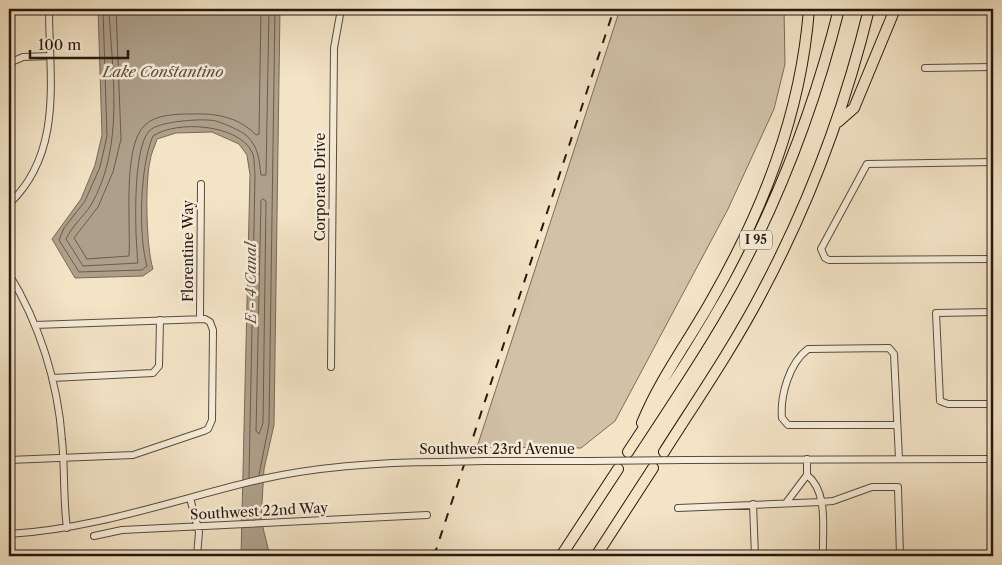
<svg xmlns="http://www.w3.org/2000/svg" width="1002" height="565" viewBox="0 0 1002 565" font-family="'Libre Caslon Text',serif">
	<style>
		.green { fill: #d0c1a7; stroke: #7b6c5c }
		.water { fill: #ad9f89; stroke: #776959 }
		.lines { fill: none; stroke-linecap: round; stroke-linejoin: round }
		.shore { stroke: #6a5c4e; stroke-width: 1 }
		.minor-casing { stroke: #594b3f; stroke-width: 8 }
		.highway-casing { stroke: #261812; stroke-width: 12 }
		.minor { stroke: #f7edda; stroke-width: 6 }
		.highway { stroke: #f3e4c6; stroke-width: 10 }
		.rail { stroke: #261812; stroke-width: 2; stroke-dasharray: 9 9; stroke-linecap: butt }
		.minor-bridge-casing { stroke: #594b3f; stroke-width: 8; stroke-linecap: butt }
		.minor-bridge { stroke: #f7edda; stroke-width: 6 }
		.labels { text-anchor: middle; stroke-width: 5; stroke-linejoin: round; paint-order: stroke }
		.shield { fill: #f7edda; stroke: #65584e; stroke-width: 1 }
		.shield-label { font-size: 12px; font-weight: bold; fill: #261812 }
		.street-label { font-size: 14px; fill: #261812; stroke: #f7edda }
		.water-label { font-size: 15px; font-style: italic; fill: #5c4e42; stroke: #f7edda }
	</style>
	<rect width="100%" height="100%" fill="#f3e4c6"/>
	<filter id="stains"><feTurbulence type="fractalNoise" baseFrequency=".004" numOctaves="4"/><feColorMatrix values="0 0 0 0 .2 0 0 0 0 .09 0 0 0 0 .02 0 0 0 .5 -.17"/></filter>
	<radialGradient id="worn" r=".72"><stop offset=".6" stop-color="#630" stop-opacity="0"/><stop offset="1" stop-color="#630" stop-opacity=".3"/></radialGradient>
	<path class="green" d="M 620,9 L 784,9 L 785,64 L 774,109 L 728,209 L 615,421 L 581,448 L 477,447 Z"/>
	<path class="water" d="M 98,9 L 280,9 L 274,425 L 264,469 L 261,520 L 270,556 L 241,556 L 250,175 L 247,155 L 239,144 L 212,132 L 176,133 L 157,139 C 155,146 151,153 150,161 C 145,183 146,247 153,269 L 143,276 L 75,278 L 52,239 L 81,199 L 95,165 L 102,135 Z"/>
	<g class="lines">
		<path class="shore" d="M 103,9 L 107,136 L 100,167 L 85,201 L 64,228 L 59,240 L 79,272 L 142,270 L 147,266 C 138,235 140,165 153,136 C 177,120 238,124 252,152 C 255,158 254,168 255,175 L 249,478
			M 109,9 C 112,73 125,146 91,205 C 83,217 72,226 66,239 L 83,266 L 138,263 C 135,237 132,150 149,131 C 158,121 204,118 216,121 C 225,124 240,130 247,136 C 259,148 259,160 261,175 L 266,175 L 269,9
			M 116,9 L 121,139 L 113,172 L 98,207 L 74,238 L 87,259 L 129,256 C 131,226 122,146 145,125 C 156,114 178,114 192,114 C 215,113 239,117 256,135 L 259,134 L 261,9
			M 263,199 L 266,201 L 263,423 L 259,434 L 256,431 L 261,201 Z
			M 259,475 L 269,424 L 275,9"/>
		<defs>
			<path id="minor" d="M 9,63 L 23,57 L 49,56
				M 925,68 L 993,67
				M 993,162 L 867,164 L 821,249 L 825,258 L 829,260 L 993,259
				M 9,204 C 64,152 49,77 49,9
				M 9,274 C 39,323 58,382 62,440 C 65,469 63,499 67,528
				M 993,312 L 936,313 L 940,401 L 948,404 L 993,404
				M 200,318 L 201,184
				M 331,367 L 334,48 L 341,9
				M 52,378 L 153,373 L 159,366 L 160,320
				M 897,425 L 788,425 L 782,418 C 780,396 789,363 808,349 L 889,348 L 894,354 L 899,459
				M 9,460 L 133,455 L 204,431 L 208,429 L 212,420 L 213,330 L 210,322 L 205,319 L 35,325
				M 685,460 L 993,459
				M 485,461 L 589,461
				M 807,475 C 829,492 822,531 823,556
				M 190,498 L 199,532 L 197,556
				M 786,503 L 807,475 L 807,459
				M 753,504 L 755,556
				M 678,508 L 821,502 L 833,501 L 872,487 L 898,487 L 900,556
				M 9,534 C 96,529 177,499 262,479 C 321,466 382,462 443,462
				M 94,536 L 122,530 L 427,515"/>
			<path id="highway" d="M 838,122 L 854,108 L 895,9
				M 642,423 C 660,379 688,342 711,301 C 763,210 801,114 809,9
				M 628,452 C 664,397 701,342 733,284 C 780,197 815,105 839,9
				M 664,452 C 697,400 732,349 761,294 C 809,204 845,108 869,9
				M 561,556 L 618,469
				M 596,556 L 653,468"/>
		</defs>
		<use href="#minor" class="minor-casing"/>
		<use href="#highway" class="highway-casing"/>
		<use href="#minor" class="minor"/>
		<use href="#highway" class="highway"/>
		<path class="rail" d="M 434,556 L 614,9"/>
		<defs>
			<path id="minor-bridge" d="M 589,461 L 685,460
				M 443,462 L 485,461"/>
		</defs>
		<use href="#minor-bridge" class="minor-bridge-casing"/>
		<use href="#minor-bridge" class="minor-bridge"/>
	</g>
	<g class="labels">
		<rect class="shield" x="740" y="230.5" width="32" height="19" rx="4"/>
		<g class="shield-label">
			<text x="756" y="244">I 95</text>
		</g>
		<g class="street-label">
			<text transform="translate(320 187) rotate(-90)" y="5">Corporate Drive</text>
			<text transform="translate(188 251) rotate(-90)" y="5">Florentine Way</text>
			<text x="497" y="454">Southwest 23rd Avenue</text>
			<text transform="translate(259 511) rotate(-3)" y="5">Southwest 22nd Way</text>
		</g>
		<g class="water-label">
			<text x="163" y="77">Lake Constantino</text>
			<text transform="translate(251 283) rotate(-90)" y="5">E - 4 Canal</text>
		</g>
	</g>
	<rect width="1002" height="565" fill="none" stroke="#f3e4c6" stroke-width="30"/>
	<rect x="10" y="10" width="982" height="545" fill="none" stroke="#261812" stroke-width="2.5"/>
	<rect x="15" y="15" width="972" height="535" fill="none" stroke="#261812"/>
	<path d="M30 50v8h98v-8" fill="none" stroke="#261812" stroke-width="2.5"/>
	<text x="38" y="50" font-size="15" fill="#261812" stroke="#f7edda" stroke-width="4" paint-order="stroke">100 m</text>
	<rect width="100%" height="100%" filter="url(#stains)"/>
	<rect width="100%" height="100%" fill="url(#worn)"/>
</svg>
